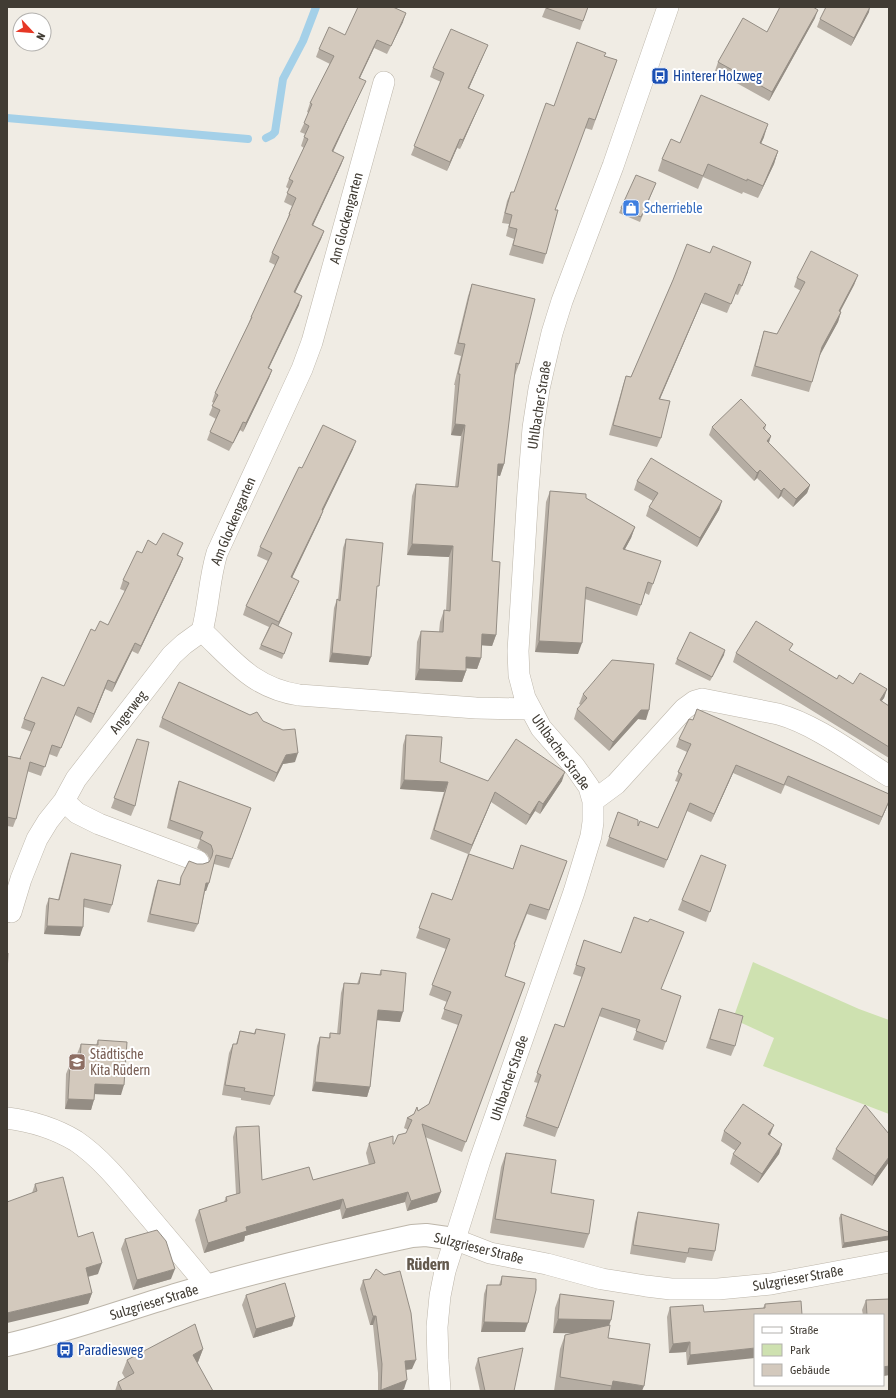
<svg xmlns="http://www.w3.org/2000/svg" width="896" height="1398" viewBox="0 0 896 1398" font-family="'Asap Condensed',sans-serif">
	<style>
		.green { fill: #cee1b0 }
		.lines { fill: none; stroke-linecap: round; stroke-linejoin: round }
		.stream { stroke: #a4d0e8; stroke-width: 8 }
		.minor-casing { stroke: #bdb6aa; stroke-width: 22 }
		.tertiary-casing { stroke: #bdb6aa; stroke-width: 24 }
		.minor { stroke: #fff; stroke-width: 21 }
		.tertiary { stroke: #fff; stroke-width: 22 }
		.wall { fill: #b5ada3 }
		.shaded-wall { fill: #948d84 }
		.building { fill: #d3c9bd; stroke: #948d84 }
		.labels { text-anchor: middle; stroke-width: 4; stroke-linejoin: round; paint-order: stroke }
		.transit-label { font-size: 14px; fill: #164399; stroke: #fff; text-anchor: start }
		.shop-label { font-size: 14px; fill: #366cbe; stroke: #fff; text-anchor: start }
		.street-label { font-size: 14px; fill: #413c34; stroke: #fff }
		.education-label { font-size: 14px; fill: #785e54; stroke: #fff; text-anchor: start }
		.quarter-label { font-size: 16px; font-weight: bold; fill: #63594d; stroke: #fff }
	</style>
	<rect width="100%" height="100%" fill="#f0ece4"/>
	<path class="green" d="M 753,962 L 859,1009 L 889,1020 L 889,1114 L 763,1066 L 774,1038 L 733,1019 Z"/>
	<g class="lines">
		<path class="stream" d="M 7,118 L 248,139
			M 266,138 L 272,135 L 275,132 L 283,79 L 303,41 L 316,7"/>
		<defs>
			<path id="minor" d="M 202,631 C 209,605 209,579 217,553 L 302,369 L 312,342 L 384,82
				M 202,631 C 234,661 253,688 299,695 L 476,708 L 530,709
				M 64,801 L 77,813 L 99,824 L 198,861
				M 593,801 L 616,784 L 684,709 L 695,701 L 702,699 L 778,714 C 817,725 855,755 889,776
				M 11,912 L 21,879 L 37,839 L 48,821 L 64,801 L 76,779 L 172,655 L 184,644 L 202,631
				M 7,1118 C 30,1121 56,1129 76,1141 C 101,1158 121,1183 140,1206 C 163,1233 185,1259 207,1286
				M 454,1239 L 490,1253 L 547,1264 L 602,1279 L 646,1286 L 671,1289 L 718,1289 L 771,1284 L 889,1262
				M 440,1391 L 438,1360 L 437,1327 L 440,1296 L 445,1271 L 480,1160 L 574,892 L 591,836 L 593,822 L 593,801 L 589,787 L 575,767 L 541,728 L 525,698 L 519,675 L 518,651 L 528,491 L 533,428 L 539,389 L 544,367 L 552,333 L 562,301 L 613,166 L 668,7"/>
			<path id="tertiary" d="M 7,1345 C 64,1332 119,1312 175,1295 C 253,1272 333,1253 412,1236 L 426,1235 L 454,1239"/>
		</defs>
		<use href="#minor" class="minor-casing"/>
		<use href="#tertiary" class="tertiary-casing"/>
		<use href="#minor" class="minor"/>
		<use href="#tertiary" class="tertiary"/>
	</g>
	<path class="wall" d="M 546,7 L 588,7 L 580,30 L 542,17 Z
		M 869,12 L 851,46 L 817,27 L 820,19 Z
		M 815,18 L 769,101 L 715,71 L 718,62 L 767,32 Z
		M 403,22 L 387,54 L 374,48 L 360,78 L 362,89 L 333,152 L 344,157 L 341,165 L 313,225 L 324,231 L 321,239 L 295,293 L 299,305 L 269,368 L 272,370 L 269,378 L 243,432 L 240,430 L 229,451 L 207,440 L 210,432 L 216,419 L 209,415 L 214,403 L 212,402 L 215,393 L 248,325 L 251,317 L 275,265 L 269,262 L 272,253 L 286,223 L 289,214 L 292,206 L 284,202 L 289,189 L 286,187 L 289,179 L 304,148 L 301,146 L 305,134 L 300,132 L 309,113 L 307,112 L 310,103 L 330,64 L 316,57 L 319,49 L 345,35 Z
		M 606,53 L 604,56 L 617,60 L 592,130 L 585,128 L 555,210 L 546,254 L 543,264 L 509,255 L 514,239 L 506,236 L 509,224 L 502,223 L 507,201 L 511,192 L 514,192 L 554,106 Z
		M 484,54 L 469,88 L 484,95 L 460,149 L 457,148 L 447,171 L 411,155 L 441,82 L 430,77 L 433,68 Z
		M 764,137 L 761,144 L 778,151 L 774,164 L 758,198 L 743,192 L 742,194 L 703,177 L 698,189 L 658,171 L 662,159 L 680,143 Z
		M 656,183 L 640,222 L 619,213 L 621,208 Z
		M 748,272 L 738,295 L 735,294 L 727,313 L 701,303 L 660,399 L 661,438 L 657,447 L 609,435 L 623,385 L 626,376 L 631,377 L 673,280 Z
		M 858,275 L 854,285 L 840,312 L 841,312 L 838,322 L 820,354 L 812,382 L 809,392 L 751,376 L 761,341 L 764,331 L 777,334 L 801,291 L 794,287 L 797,278 Z
		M 472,284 L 519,364 L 515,375 L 514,375 L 504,464 L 500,476 L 497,475 L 492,561 L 496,635 L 492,646 L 481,645 L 481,658 L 477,669 L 466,668 L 466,671 L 462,682 L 415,680 L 417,642 L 421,631 L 439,632 L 440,622 L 444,610 L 446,611 L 449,557 L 407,555 L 412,496 L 416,484 L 455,487 L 461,436 L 451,435 L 455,385 L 454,385 L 461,356 L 454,354 L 468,296 Z
		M 766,425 L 765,430 L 771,436 L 769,443 L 810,485 L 807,493 L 793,507 L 781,496 L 778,499 L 757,478 L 754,481 L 709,435 L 712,427 Z
		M 353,449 L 323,511 L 320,519 L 292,578 L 299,581 L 295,590 L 278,626 L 292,633 L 282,659 L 259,649 L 269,627 L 243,615 L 246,606 L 268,561 L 257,556 L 260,547 L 302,468 Z
		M 637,481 L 722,501 L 719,510 L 697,547 L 646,516 L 649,507 L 653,501 L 634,490 Z
		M 550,491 L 586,498 L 635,527 L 631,538 L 625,549 L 653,584 L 649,595 L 645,593 L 637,616 L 585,599 L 578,654 L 535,652 L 546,502 Z
		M 346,539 L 377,592 L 368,665 L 329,662 L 334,608 L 337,599 L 338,600 L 343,548 Z
		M 183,543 L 178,555 L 183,558 L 180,566 L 138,654 L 132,651 L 112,692 L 105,689 L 91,723 L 75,715 L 57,757 L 49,754 L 41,776 L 27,771 L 16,819 L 13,827 L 7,826 L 7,756 L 20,758 L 32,732 L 21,728 L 24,719 L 64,686 L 95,631 L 108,625 L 125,591 L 120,589 L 123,580 L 142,553 L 156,545 Z
		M 790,651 L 837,679 L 853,684 L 887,689 L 884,698 L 881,701 L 889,706 L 889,758 L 733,662 L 736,653 Z
		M 724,655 L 710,681 L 675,664 L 677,659 Z
		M 583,694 L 646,720 L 638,719 L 609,751 L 574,719 L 577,709 L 581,705 L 579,704 Z
		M 162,718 L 263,721 L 295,762 L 283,764 L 274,782 L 159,727 Z
		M 693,720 L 889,794 L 889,802 L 879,825 L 785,785 L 781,794 L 733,773 L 711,822 L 687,811 L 664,868 L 606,846 L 618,812 L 638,826 L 658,828 L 678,782 L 675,781 L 687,752 L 676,747 L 679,739 Z
		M 406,735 L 440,762 L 488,781 L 562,781 L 540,814 L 535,811 L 526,825 L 491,802 L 469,854 L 513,869 L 567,861 L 546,920 L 527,914 L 515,944 L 505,976 L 525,983 L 462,1152 L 425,1137 L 437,1202 L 407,1211 L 405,1202 L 342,1219 L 340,1209 L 245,1236 L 244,1241 L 204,1253 L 195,1220 L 199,1210 L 224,1202 L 226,1197 L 236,1194 L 233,1137 L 236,1127 L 262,1180 L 313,1180 L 369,1165 L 366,1153 L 369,1143 L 394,1144 L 406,1133 L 408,1130 L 404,1128 L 407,1118 L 429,1104 L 458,1025 L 441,1019 L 447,1002 L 429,995 L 446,949 L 416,938 L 432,893 L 452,900 L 468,854 L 430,839 L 444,792 L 400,789 L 403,745 Z
		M 137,739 L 135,806 L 131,816 L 111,808 Z
		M 179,781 L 251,808 L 229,868 L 214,864 L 206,891 L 205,891 L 198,924 L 194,932 L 147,922 L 155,888 L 158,880 L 179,885 L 181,877 L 197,864 L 203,864 L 209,862 L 210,860 L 207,854 L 197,848 L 200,840 L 167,828 L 176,789 Z
		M 71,853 L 112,905 L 109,913 L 84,907 L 80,936 L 44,934 L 46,906 L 49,898 L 58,900 L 68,861 Z
		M 726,865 L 706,922 L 678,910 L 682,900 Z
		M 584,940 L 661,989 L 681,996 L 663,1050 L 633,1040 L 637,1029 L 599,1016 L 555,1137 L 523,1126 L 538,1083 L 534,1082 L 555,1024 L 564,1027 L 582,977 L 573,974 Z
		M 381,970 L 400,1022 L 377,1020 L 370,1087 L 367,1097 L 312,1091 L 317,1046 L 320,1037 L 329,1038 L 330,1033 L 337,1034 L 341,993 L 344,983 L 357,984 L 361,973 L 379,975 Z
		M 719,1009 L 735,1046 L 731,1056 L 706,1048 Z
		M 256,1029 L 274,1096 L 270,1105 L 241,1100 L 241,1098 L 222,1095 L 229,1053 L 233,1044 L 236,1044 L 240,1031 L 254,1033 Z
		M 98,1040 L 121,1095 L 95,1094 L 91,1110 L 65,1109 L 66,1074 L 70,1064 L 77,1064 L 77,1054 L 81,1044 L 96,1045 Z
		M 724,1131 L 769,1135 L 782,1144 L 779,1154 L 758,1183 L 730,1164 L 733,1154 L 736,1151 L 721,1141 Z
		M 836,1149 L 889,1162 L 872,1186 L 832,1159 Z
		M 506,1153 L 551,1193 L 589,1234 L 584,1248 L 490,1233 L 501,1167 Z
		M 35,1184 L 78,1237 L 98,1274 L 88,1277 L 92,1293 L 88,1304 L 32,1193 Z
		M 638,1212 L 715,1251 L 712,1261 L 687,1257 L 685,1263 L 630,1254 L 635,1222 Z
		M 841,1214 L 889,1232 L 889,1240 L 842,1248 L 839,1218 Z
		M 125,1239 L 171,1279 L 133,1290 L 121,1249 Z
		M 502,1276 L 525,1332 L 481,1332 L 484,1294 L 487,1285 L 499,1285 Z
		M 363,1280 L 412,1369 L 406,1370 L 404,1389 L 400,1391 L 378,1391 L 378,1373 L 373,1325 L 370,1325 L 360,1289 Z
		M 560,1294 L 609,1325 L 608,1338 L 642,1391 L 554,1391 L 560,1349 L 565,1335 L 572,1333 L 553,1333 L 555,1308 Z
		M 246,1295 L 295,1317 L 292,1326 L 253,1338 L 242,1305 Z
		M 889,1299 L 889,1375 L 883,1376 L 883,1315 L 863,1315 L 862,1310 L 866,1300 Z
		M 801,1301 L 687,1365 L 686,1352 L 669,1353 L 667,1317 L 670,1307 L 704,1312 L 763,1308 L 765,1304 Z
		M 203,1349 L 198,1362 L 197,1363 L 213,1391 L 115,1391 L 118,1382 L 125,1378 L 122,1373 L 127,1360 Z
		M 478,1358 L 514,1391 L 480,1391 L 475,1368 Z"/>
	<path class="shaded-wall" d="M 870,7 L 869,12 L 851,46 L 854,38 Z
		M 818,10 L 815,18 L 769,101 L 772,92 Z
		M 406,13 L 403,22 L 387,54 L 391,46 Z
		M 377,40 L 374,48 L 356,86 L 359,78 Z
		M 488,45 L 484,54 L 465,97 L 468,88 Z
		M 366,81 L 362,89 L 329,160 L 332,151 Z
		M 484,95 L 460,149 L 463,140 Z
		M 768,124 L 764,137 L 755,156 L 760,143 Z
		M 460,139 L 457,148 L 447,171 L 450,162 Z
		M 778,151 L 774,164 L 758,198 L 763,186 Z
		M 344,157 L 341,165 L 309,234 L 312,225 Z
		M 324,231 L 321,239 L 291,301 L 294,292 Z
		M 858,275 L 854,285 L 835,321 L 839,311 Z
		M 705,293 L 701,303 L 656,408 L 659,399 Z
		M 302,296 L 299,305 L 265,376 L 268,368 Z
		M 841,312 L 838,322 L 819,357 L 822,347 Z
		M 272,370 L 269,378 L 243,432 L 246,423 Z
		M 243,422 L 240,430 L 229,451 L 233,443 Z
		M 455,424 L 465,425 L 461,436 L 451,435 Z
		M 771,436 L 768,444 L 767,441 Z
		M 356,441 L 353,449 L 319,519 L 322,510 Z
		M 498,464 L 504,464 L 500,476 L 494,475 Z
		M 760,470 L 757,478 L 754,481 L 757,473 Z
		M 810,485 L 807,493 L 793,507 L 796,499 Z
		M 784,488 L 781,496 L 778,499 L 781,491 Z
		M 722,501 L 719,510 L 697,547 L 700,538 Z
		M 323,511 L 320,519 L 288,586 L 291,577 Z
		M 635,527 L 631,538 L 619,560 L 623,549 Z
		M 412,544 L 453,546 L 449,557 L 407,555 Z
		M 183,558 L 180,566 L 138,654 L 141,646 Z
		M 299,581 L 295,590 L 276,631 L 279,622 Z
		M 482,634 L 496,635 L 492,646 L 478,645 Z
		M 539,641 L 582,643 L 578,654 L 535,652 Z
		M 135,643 L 132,651 L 112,692 L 115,683 Z
		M 725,650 L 724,655 L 710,681 L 712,677 Z
		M 332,653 L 371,657 L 368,665 L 329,662 Z
		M 466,657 L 481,658 L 477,669 L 462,668 Z
		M 419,669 L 466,671 L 462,682 L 415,680 Z
		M 108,680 L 105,689 L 91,723 L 94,714 Z
		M 887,689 L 884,698 L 876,709 L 880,700 Z
		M 641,710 L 649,710 L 646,720 L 638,719 L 609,751 L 613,742 Z
		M 298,753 L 295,762 L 283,764 L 274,782 L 277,773 L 286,755 Z
		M 736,765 L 733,773 L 711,822 L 714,814 Z
		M 565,772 L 562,781 L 540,814 L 543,804 Z
		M 404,780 L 448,782 L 444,792 L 400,789 Z
		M 495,792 L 491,802 L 469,854 L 472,845 Z
		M 539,801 L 535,811 L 526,825 L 530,815 Z
		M 889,801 L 889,802 L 879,825 L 882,817 Z
		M 206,883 L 209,883 L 206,891 L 203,891 Z
		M 47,926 L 83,927 L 80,936 L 44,934 Z
		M 378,1010 L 403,1012 L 400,1022 L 375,1020 Z
		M 315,1082 L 370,1087 L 367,1097 L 312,1091 Z
		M 95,1084 L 124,1085 L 121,1095 L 92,1094 Z
		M 68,1099 L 94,1100 L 91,1110 L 65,1109 Z
		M 774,1125 L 770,1135 L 764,1144 L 768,1134 Z
		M 782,1144 L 779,1154 L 758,1183 L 762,1174 Z
		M 889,1157 L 889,1162 L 872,1186 L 875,1176 Z
		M 408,1192 L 405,1202 L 342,1219 L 346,1209 Z
		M 441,1192 L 437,1202 L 407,1211 L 411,1201 Z
		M 343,1199 L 340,1209 L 245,1236 L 244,1241 L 204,1253 L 208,1243 L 246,1227 Z
		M 889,1236 L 889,1240 L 842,1248 L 844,1243 Z
		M 102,1263 L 98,1274 L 82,1278 L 86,1268 Z
		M 175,1269 L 171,1279 L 133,1290 L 137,1280 Z
		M 92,1293 L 88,1304 L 7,1323 L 7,1313 Z
		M 373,1316 L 376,1316 L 373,1325 L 370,1325 Z
		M 295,1317 L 292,1326 L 253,1338 L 256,1329 Z
		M 558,1319 L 611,1320 L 606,1334 L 553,1333 Z
		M 484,1322 L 528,1323 L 525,1332 L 481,1332 Z
		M 690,1342 L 686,1352 L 669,1353 L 673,1344 Z
		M 755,1348 L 755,1358 L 687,1365 L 690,1355 Z
		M 203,1349 L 198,1362 L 188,1368 L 193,1355 Z
		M 416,1360 L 412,1369 L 402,1370 L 405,1361 Z
		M 889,1366 L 889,1375 L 883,1376 L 883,1367 Z
		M 407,1380 L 404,1389 L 400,1391 L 381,1391 L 381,1390 Z
		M 613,1381 L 644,1386 L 642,1391 L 610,1391 Z"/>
	<path class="building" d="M 358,7 L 393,7 L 406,13 L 391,46 L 377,40 L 359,78 L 366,81 L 332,151 L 344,157 L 312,225 L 324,231 L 294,292 L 302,296 L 268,368 L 272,370 L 246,423 L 243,422 L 233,443 L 210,432 L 220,410 L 212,406 L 218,395 L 215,393 L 252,317 L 251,317 L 279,257 L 272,253 L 290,214 L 289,214 L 296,198 L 287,193 L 293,181 L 289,179 L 308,139 L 304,137 L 309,126 L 304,123 L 312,104 L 310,103 L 334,56 L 319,49 L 329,27 L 345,35 Z
		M 546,7 L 588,7 L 583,21 L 546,8 Z
		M 780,7 L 813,7 L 818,10 L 772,92 L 718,62 L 743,18 L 767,32 Z
		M 826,7 L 870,7 L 854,38 L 820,19 Z
		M 451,29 L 488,45 L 468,88 L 484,95 L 463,140 L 460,139 L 450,162 L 414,146 L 444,73 L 433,68 Z
		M 577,42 L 606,53 L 604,56 L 617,60 L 595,120 L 589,118 L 555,210 L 558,210 L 546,254 L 513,245 L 517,229 L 509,227 L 512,215 L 505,213 L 511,192 L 514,192 L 546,103 L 554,106 Z
		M 701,95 L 768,124 L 760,143 L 778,151 L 763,186 L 747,179 L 747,181 L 708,164 L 703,176 L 662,159 L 671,139 L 680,143 Z
		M 636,175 L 656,183 L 641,217 L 621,208 Z
		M 687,244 L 710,253 L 713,246 L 751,262 L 742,286 L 739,284 L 731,304 L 705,293 L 659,399 L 670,401 L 661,438 L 613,425 L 626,376 L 631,377 L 673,280 Z
		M 811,251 L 858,275 L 839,311 L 841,312 L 822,347 L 812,382 L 755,366 L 764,331 L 777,334 L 805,282 L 797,278 Z
		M 472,284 L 535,299 L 519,364 L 516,363 L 504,464 L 498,464 L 492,561 L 500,562 L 496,635 L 482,634 L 481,658 L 466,657 L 466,671 L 419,669 L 421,631 L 443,632 L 444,610 L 450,611 L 453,546 L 412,544 L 416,484 L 458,487 L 465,425 L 455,424 L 460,374 L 458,374 L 465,344 L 458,343 Z
		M 741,399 L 766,425 L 763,428 L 771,436 L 767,441 L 810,485 L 796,499 L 784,488 L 781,491 L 760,470 L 757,473 L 712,427 Z
		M 323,425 L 356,441 L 322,510 L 323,511 L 291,577 L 299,581 L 279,622 L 246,606 L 272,553 L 260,547 L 299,467 L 302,468 Z
		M 651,458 L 722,501 L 700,538 L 649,507 L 658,493 L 637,481 Z
		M 550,491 L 586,494 L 586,498 L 635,527 L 623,549 L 661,561 L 653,584 L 648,582 L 641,605 L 586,587 L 582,643 L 539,641 Z
		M 163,533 L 183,543 L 177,555 L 183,558 L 141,646 L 135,643 L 115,683 L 108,680 L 94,714 L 78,707 L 61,748 L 52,745 L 45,767 L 30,762 L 16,819 L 7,817 L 7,756 L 21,759 L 20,758 L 35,723 L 24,719 L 42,677 L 64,686 L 91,629 L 95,631 L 100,621 L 108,625 L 129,583 L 123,580 L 137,551 L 142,553 L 148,540 L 156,545 Z
		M 346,539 L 383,543 L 379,586 L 377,586 L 371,657 L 332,653 L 337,599 L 340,601 Z
		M 756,621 L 793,644 L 789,650 L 837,679 L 839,675 L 853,684 L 860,673 L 887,689 L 880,700 L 889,706 L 889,747 L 736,653 Z
		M 272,623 L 292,633 L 284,654 L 261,645 Z
		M 690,632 L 725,650 L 712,677 L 677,659 Z
		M 612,660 L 654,664 L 649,710 L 641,710 L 613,742 L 577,709 L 587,698 L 583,694 Z
		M 179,682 L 250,715 L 257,712 L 263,721 L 283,730 L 295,729 L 298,753 L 286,755 L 277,773 L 162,718 Z
		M 697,709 L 889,794 L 889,801 L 882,817 L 788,776 L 784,785 L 736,765 L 714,814 L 690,803 L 667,860 L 609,837 L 618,812 L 638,820 L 638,826 L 640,821 L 658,828 L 682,774 L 678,772 L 691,744 L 679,739 L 689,719 L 693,720 Z
		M 406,735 L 442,737 L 440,762 L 488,781 L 516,739 L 565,772 L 543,804 L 539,801 L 530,815 L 495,792 L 472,845 L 434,830 L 448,782 L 404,780 Z
		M 137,739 L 149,742 L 135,806 L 114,798 Z
		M 179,781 L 251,808 L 232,859 L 216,855 L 209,883 L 206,883 L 198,924 L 150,914 L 158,880 L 180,885 L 181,877 L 189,861 L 197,864 L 203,864 L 209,862 L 212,856 L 213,851 L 211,845 L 200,839 L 203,832 L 170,820 Z
		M 521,845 L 567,861 L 549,910 L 530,904 L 514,944 L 515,945 L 505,976 L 525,983 L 466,1142 L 422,1124 L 441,1192 L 411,1201 L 408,1192 L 346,1209 L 343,1199 L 246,1227 L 247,1231 L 208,1243 L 199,1210 L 227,1201 L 226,1197 L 240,1193 L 236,1127 L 259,1126 L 262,1180 L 309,1167 L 313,1180 L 375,1163 L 369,1143 L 393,1136 L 393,1144 L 394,1144 L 398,1135 L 406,1133 L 412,1120 L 407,1118 L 414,1114 L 417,1107 L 418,1111 L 429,1104 L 462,1015 L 444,1009 L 451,992 L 432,985 L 450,939 L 419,928 L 432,893 L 452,900 L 469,854 L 513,869 Z
		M 71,853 L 121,865 L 112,905 L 84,899 L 83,927 L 47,926 L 49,898 L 59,900 Z
		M 701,855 L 726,865 L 710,912 L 682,900 Z
		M 634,917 L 648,922 L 650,919 L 684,932 L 661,989 L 681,996 L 666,1042 L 636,1031 L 640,1020 L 602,1008 L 558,1128 L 526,1117 L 541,1075 L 537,1073 L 555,1024 L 564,1027 L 585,968 L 576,965 L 584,940 L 621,953 Z
		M 7,953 L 8,953 L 7,974 Z
		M 381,970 L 406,973 L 403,1012 L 378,1010 L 370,1087 L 315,1082 L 320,1037 L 330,1038 L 330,1033 L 340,1034 L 344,983 L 359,984 L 361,973 L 381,975 Z
		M 719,1009 L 743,1016 L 735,1046 L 710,1039 Z
		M 256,1029 L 285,1034 L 274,1096 L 244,1091 L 245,1088 L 225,1085 L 233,1044 L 237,1044 L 240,1031 L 255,1034 Z
		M 98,1040 L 127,1042 L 124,1085 L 95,1084 L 94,1100 L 68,1099 L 70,1064 L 80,1064 L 81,1044 L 98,1045 Z
		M 743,1104 L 774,1125 L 768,1134 L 782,1144 L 762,1174 L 733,1154 L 741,1143 L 724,1131 Z
		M 865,1105 L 889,1134 L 889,1157 L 875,1176 L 836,1149 Z
		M 506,1153 L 556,1160 L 551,1193 L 594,1200 L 589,1234 L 495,1219 Z
		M 63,1177 L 78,1237 L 93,1232 L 102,1263 L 86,1268 L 92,1293 L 7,1313 L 7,1202 L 37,1191 L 35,1184 Z
		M 638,1212 L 719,1224 L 715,1251 L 689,1248 L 688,1253 L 633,1245 Z
		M 841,1214 L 889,1232 L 889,1236 L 844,1243 Z
		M 157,1230 L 166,1241 L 175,1269 L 137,1280 L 125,1239 Z
		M 376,1269 L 384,1275 L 400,1271 L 411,1313 L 416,1360 L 405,1361 L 407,1380 L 381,1390 L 382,1364 L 376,1316 L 373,1316 L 363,1280 L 370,1279 Z
		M 502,1276 L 536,1279 L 536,1290 L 528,1323 L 484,1322 L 487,1285 L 501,1285 Z
		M 285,1283 L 295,1317 L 256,1329 L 246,1295 Z
		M 560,1294 L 614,1301 L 611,1320 L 558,1319 Z
		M 889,1299 L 889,1366 L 883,1367 L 883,1315 L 867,1315 L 866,1300 Z
		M 801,1301 L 802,1315 L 755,1315 L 755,1348 L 690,1355 L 690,1342 L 673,1344 L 670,1307 L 703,1305 L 704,1312 L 765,1308 L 765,1304 Z
		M 195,1324 L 203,1349 L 193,1355 L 213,1391 L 122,1391 L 118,1382 L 134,1373 L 127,1360 Z
		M 610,1325 L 608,1338 L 650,1344 L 644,1386 L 613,1381 L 612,1386 L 560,1377 L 565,1335 Z
		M 523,1348 L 514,1391 L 485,1391 L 478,1358 Z"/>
	<defs>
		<symbol id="bus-square" viewBox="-11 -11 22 22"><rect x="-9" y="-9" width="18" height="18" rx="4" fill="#1a4fb4" stroke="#fff"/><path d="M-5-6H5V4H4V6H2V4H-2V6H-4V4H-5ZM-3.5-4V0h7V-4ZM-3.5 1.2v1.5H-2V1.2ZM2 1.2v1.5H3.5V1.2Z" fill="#fff"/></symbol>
		<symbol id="shop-square" viewBox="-11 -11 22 22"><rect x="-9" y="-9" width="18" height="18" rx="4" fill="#3f7fe0" stroke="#fff"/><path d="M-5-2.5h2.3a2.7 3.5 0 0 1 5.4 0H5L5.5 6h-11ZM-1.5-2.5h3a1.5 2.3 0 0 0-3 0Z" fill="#fff"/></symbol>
		<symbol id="school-square" viewBox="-11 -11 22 22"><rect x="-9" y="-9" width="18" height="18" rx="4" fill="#8d6e63" stroke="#fff"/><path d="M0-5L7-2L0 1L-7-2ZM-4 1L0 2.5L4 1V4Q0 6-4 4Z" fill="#fff"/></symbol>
	</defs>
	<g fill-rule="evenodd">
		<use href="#bus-square" x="650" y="66" width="20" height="20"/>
		<use href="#shop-square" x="621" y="198" width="20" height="20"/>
		<use href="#school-square" x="67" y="1052" width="20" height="20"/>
		<use href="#bus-square" x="55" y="1340" width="20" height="20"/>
	</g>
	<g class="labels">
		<g class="transit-label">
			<text x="673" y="81">Hinterer Holzweg</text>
			<text x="78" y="1355">Paradiesweg</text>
		</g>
		<g class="shop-label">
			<text x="644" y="213">Scherrieble</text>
		</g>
		<g class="street-label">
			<text transform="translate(346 218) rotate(-75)" y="5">Am Glockengarten</text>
			<text transform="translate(539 405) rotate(-81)" y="5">Uhlbacher Straße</text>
			<text transform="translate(233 521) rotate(-67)" y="5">Am Glockengarten</text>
			<text transform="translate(128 712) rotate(-52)" y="5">Angerweg</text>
			<text transform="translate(561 752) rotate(54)" y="5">Uhlbacher Straße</text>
			<text transform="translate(509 1078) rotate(-71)" y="5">Uhlbacher Straße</text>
			<text transform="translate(479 1248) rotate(14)" y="5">Sulzgrieser Straße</text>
			<text transform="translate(798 1278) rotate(-10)" y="5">Sulzgrieser Straße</text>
			<text transform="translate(154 1302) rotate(-17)" y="5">Sulzgrieser Straße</text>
		</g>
		<g class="education-label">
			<text x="90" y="1059">Städtische<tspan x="90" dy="16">Kita Rüdern</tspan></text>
		</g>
		<g class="quarter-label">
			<text x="428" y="1270">Rüdern</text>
		</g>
	</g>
	<rect width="896" height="1398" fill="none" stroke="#413c34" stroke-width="16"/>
	<rect x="754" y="1314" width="130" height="72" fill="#ffffff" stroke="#b3b1ae"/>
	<rect x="762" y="1327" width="20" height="6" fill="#ffffff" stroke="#b3b1ae"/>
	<text x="790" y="1334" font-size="12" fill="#413c34">Straße</text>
	<rect x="762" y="1344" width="20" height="12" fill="#cee1b0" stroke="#b3b1ae"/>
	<text x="790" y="1354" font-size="12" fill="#413c34">Park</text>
	<rect x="762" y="1364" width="20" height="12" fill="#d3c9bd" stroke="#b3b1ae"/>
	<text x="790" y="1374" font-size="12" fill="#413c34">Gebäude</text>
	<g transform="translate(32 32) rotate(116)"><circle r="19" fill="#ffffff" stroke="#b3b1ae"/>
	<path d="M0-3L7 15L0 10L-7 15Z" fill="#e63725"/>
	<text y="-6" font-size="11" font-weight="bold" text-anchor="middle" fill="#413c34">N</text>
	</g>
</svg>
